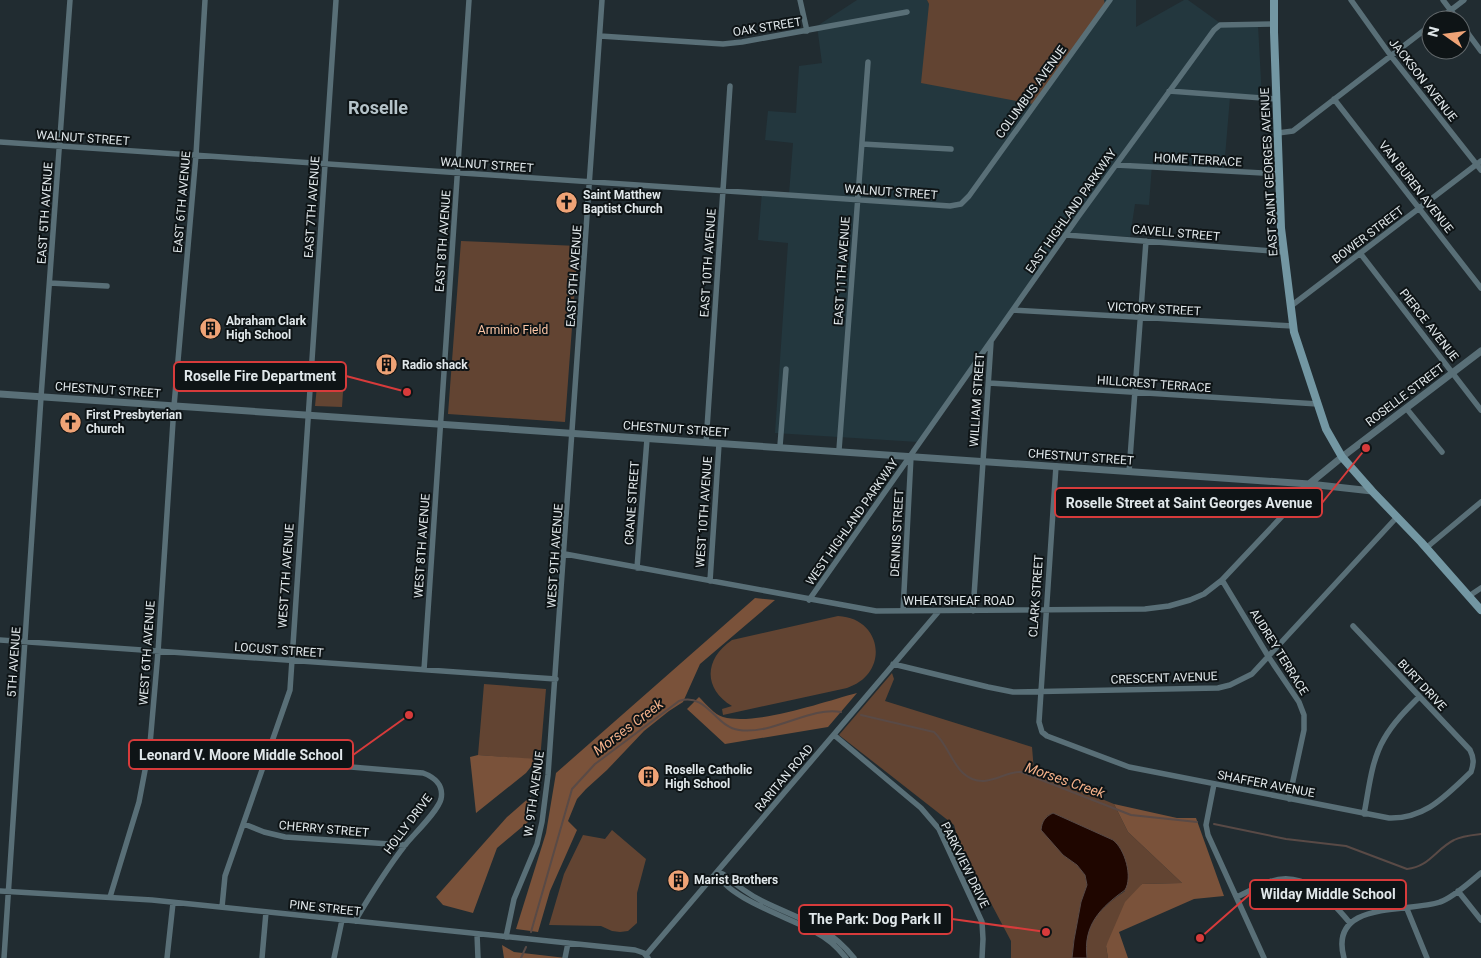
<svg xmlns="http://www.w3.org/2000/svg" width="1481" height="958" viewBox="0 0 1481 958" font-family="Roboto,sans-serif">
	<style>
		.built { fill: #23373e }
		.green { fill: #624432 }
		.forest { fill: #7a523a }
		.water { fill: #1f0600; stroke: #594a46 }
		.lines { fill: none; stroke-linecap: round; stroke-linejoin: round }
		.stream { stroke: #594a46; stroke-width: 2 }
		.minor { stroke: #596f77; stroke-width: 5.5 }
		.tertiary { stroke: #596f77; stroke-width: 7 }
		.secondary { stroke: #7397a3; stroke-width: 8 }
		.labels { text-anchor: middle; stroke-width: 4; stroke-linejoin: round; paint-order: stroke }
		.street-label { font-size: 12px; fill: #e0e7ea; stroke: #0e1416 }
		.poi-label { font-size: 12px; font-weight: bold; fill: #e0e7ea; stroke: #0e1416; text-anchor: start }
		.park-label { font-size: 12px; fill: #fcc6a6; stroke: #0e1416 }
		.water-label { font-size: 14px; font-style: italic; fill: #f4b18a; stroke: #0e1416 }
		.district-label { font-size: 18px; font-weight: bold; fill: #b5c3c9; stroke: #0e1416 }
		.leader { fill: none; stroke: #d73b3b; stroke-width: 2 }
		.callout-dot { fill: #d73b3b; stroke: #0e1416; stroke-width: 2 }
		.callout { fill: #0e1416; stroke: #d73b3b; stroke-width: 2 }
		.callout-label { font-size: 14px; text-anchor: middle; font-weight: bold; fill: #e0e7ea }
	</style>
	<rect width="100%" height="100%" fill="#212c31"/>
	<path class="built" d="M 857,0 L 927,0 L 929,4 L 1104,6 L 1104,0 L 1136,0 L 1136,27 L 1184,0 L 1188,0 L 1220,23 L 1258,25 L 1262,99 L 1230,97 L 1224,169 L 1152,165 L 1149,205 L 1135,204 L 1130,237 L 1068,233 L 918,442 L 775,433 L 788,243 L 758,240 L 762,192 L 789,194 L 793,143 L 765,140 L 768,111 L 796,113 L 799,66 L 822,63 L 817,26 Z"/>
	<path class="green" d="M 927,0 L 1104,0 L 1105,5 L 1033,104 L 921,83 L 929,4 Z
		M 461,241 L 578,246 L 565,422 L 448,414 Z
		M 318,376 L 344,377 L 342,407 L 315,406 Z
		M 838,616 C 883,618 890,674 847,688 L 723,715 L 722,709 L 732,706 C 703,689 704,659 732,640 Z
		M 892,673 L 894,679 L 885,701 L 1032,747 L 1034,771 L 1114,804 L 1128,832 L 1182,883 L 1142,884 L 1106,946 L 1108,958 L 1087,958 C 1083,925 1100,908 1125,891 L 1113,840 L 1053,813 L 1047,816 L 1063,855 L 1077,865 L 1085,875 L 1087,885 L 1081,902 L 1074,940 L 1072,958 L 1011,958 L 1011,941 L 958,841 L 954,825 L 839,735 Z
		M 484,684 L 546,689 L 540,760 L 478,755 Z
		M 612,830 L 646,859 L 637,893 L 637,923 L 628,931 L 620,932 L 612,931 L 601,926 L 549,925 L 564,874 L 583,835 L 605,839 Z"/>
	<path class="forest" d="M 755,598 L 775,600 L 700,664 L 683,702 L 669,711 L 644,731 L 607,770 L 586,789 L 577,799 L 568,821 L 577,830 L 550,891 L 538,932 L 516,929 L 546,833 L 556,773 Z
		M 857,693 L 828,727 L 725,744 L 687,709 L 699,697 C 705,703 715,715 723,717 C 756,726 823,702 857,693 Z
		M 478,755 L 537,759 L 526,773 L 476,813 L 470,757 Z
		M 531,796 L 528,822 L 497,848 L 473,913 L 443,905 L 436,897 L 507,817 Z
		M 1114,804 L 1177,818 L 1196,818 L 1224,896 L 1194,899 L 1119,932 L 1128,958 L 1108,958 L 1106,946 L 1125,902 L 1142,884 L 1182,883 L 1128,832 Z
		M 502,945 L 514,952 L 566,958 L 504,958 Z"/>
	<path class="water" d="M 1053,813 L 1113,840 C 1125,849 1133,877 1125,890 C 1100,908 1083,925 1087,958 L 1072,958 L 1074,940 L 1081,902 L 1087,885 L 1085,875 L 1077,865 L 1063,855 L 1041,830 C 1042,821 1045,817 1053,813 Z"/>
	<g class="lines">
		<path class="stream" d="M 861,715 L 934,732 C 952,748 955,782 984,781 C 997,780 1010,771 1021,772 L 1131,815 L 1197,822
			M 1214,824 L 1286,839 L 1346,846 L 1407,869 C 1429,867 1436,849 1454,840 C 1461,836 1472,835 1481,834
			M 531,932 L 572,789 L 595,764 L 679,701 C 707,692 715,727 739,730 C 774,735 810,706 841,712
			M 521,958 L 526,947"/>
		<path class="minor" d="M 800,0 L 807,31
			M 1351,0 L 1391,56 L 1481,170
			M 1443,0 L 1458,20
			M 1438,20 L 1464,0
			M 1461,24 L 1481,51
			M 600,36 L 723,44 L 742,42 L 907,12
			M 1169,91 L 1276,99
			M 1334,99 L 1481,288
			M 1278,133 L 1293,131 L 1431,25
			M 0,142 L 950,206 L 961,204 L 969,196 L 1110,0
			M 862,144 L 951,149
			M 1116,165 L 1279,174
			M 1066,235 L 1284,252
			M 1360,253 L 1481,410
			M 50,283 L 107,286
			M 1291,306 L 1481,161
			M 1013,310 L 1293,326
			M 989,383 L 1318,404
			M 1406,408 L 1442,452
			M 706,443 L 730,86
			M 780,446 L 786,369
			M 839,450 L 868,62
			M 1056,466 L 1039,722 L 1042,732 L 1047,736 L 1129,767 L 1389,818 C 1426,819 1446,795 1471,772 C 1474,763 1474,758 1470,750 L 1353,626
			M 1129,472 L 1146,241
			M 1426,548 L 1481,502
			M 565,554 L 876,611 L 1145,609 L 1169,606 L 1190,600 L 1204,594 L 1222,580 L 1303,494 L 1309,484
			M 637,568 L 647,439
			M 1222,580 L 1268,656 L 1299,702 L 1304,715 L 1304,730 L 1289,799
			M 710,581 L 719,444
			M 1469,596 L 1481,588
			M 809,600 L 1078,217 L 1214,30 L 1220,25 L 1274,24
			M 903,611 L 911,456
			M 973,611 L 991,342
			M 0,640 L 556,679
			M 893,664 L 988,687 L 1013,692 L 1218,688 L 1230,685 L 1252,674 L 1397,517
			M 424,670 L 469,0
			M 834,735 L 921,808 L 939,829 L 982,922 L 983,939 L 982,958
			M 272,743 L 333,763 L 351,767 L 423,773 C 434,777 444,785 441,799 C 438,811 415,833 406,844 C 387,868 371,894 355,921
			M 1214,784 L 1206,825 L 1208,835 L 1264,958
			M 1364,814 C 1369,789 1371,761 1384,739 C 1393,723 1406,710 1419,697
			M 244,824 L 264,832 L 285,837 L 405,845
			M 717,872 L 723,874 C 735,884 748,894 762,901 C 798,919 827,924 854,958
			M 717,872 C 725,898 794,919 817,933 C 829,939 838,948 846,958
			M 0,891 L 152,900 L 635,950 L 644,953 L 648,958
			M 1458,891 L 1481,920
			M 110,897 L 139,802 L 150,744 L 158,652 L 174,406 L 196,155 L 205,0
			M 1237,897 C 1247,892 1258,886 1269,882 C 1304,869 1330,899 1350,923
			M 222,907 L 225,876 L 290,690 L 336,0
			M 1407,909 L 1427,958
			M 477,934 L 478,958
			M 506,937 L 514,899 L 537,844 L 542,822 L 548,775 L 602,0
			M 646,955 L 939,611
			M 4,958 L 41,397 L 70,0
			M 167,958 L 173,903
			M 262,958 L 266,912
			M 334,958 L 342,920
			M 565,958 L 568,943
			M 1344,958 C 1328,900 1407,913 1440,902 C 1453,898 1470,882 1481,873"/>
		<path class="tertiary" d="M 0,394 L 1309,484 L 1342,457 L 1481,351
			M 1309,484 L 1372,491"/>
		<path class="secondary" d="M 1274,0 L 1274,32 L 1281,228 L 1294,332 L 1326,429 L 1342,457 L 1372,491 L 1421,542 L 1481,610"/>
	</g>
	<defs>
		<symbol id="church-disc" viewBox="-11 -11 22 22"><circle r="9.5" fill="#efa376" stroke="#0e1416"/><path d="M-1.2-6h2.4v3.5h3.3v2.4h-3.3V6h-2.4V-.1h-3.3v-2.4h3.3Z" fill="#111"/></symbol>
		<symbol id="building-disc" viewBox="-11 -11 22 22"><circle r="9.5" fill="#efa376" stroke="#0e1416"/><path d="M-4-6H4V6H1V3H-1V6H-4ZM-2.5-4.3h1.7v1.8h-1.7ZM.8-4.3h1.7v1.8H.8ZM-2.5-1h1.7V.8h-1.7ZM.8-1h1.7V.8H.8Z" fill="#111"/></symbol>
	</defs>
	<g fill-rule="evenodd">
		<use href="#church-disc" x="554" y="190" width="25" height="25"/>
		<use href="#building-disc" x="198" y="316" width="25" height="25"/>
		<use href="#building-disc" x="374" y="352" width="25" height="25"/>
		<use href="#church-disc" x="58" y="410" width="25" height="25"/>
		<use href="#building-disc" x="636" y="764" width="25" height="25"/>
		<use href="#building-disc" x="666" y="868" width="25" height="25"/>
	</g>
	<g class="labels">
		<g class="street-label">
			<text transform="translate(767 27) rotate(-9)" y="4">OAK STREET</text>
			<text transform="translate(1423 80) rotate(52)" y="4">JACKSON AVENUE</text>
			<text transform="translate(1031 92) rotate(-54)" y="4">COLUMBUS AVENUE</text>
			<text transform="translate(83 138) rotate(4)" y="4">WALNUT STREET</text>
			<text transform="translate(1198 160) rotate(3)" y="4">HOME TERRACE</text>
			<text transform="translate(487 165) rotate(4)" y="4">WALNUT STREET</text>
			<text transform="translate(1269 172) rotate(-93)" y="4">EAST SAINT GEORGES AVENUE</text>
			<text transform="translate(1416 187) rotate(52)" y="4">VAN BUREN AVENUE</text>
			<text transform="translate(891 192) rotate(4)" y="4">WALNUT STREET</text>
			<text transform="translate(182 202) rotate(-85)" y="4">EAST 6TH AVENUE</text>
			<text transform="translate(312 207) rotate(-86)" y="4">EAST 7TH AVENUE</text>
			<text transform="translate(1071 211) rotate(-55)" y="4">EAST HIGHLAND PARKWAY</text>
			<text transform="translate(45 213) rotate(-86)" y="4">EAST 5TH AVENUE</text>
			<text transform="translate(1176 233) rotate(5)" y="4">CAVELL STREET</text>
			<text transform="translate(1368 235) rotate(-37)" y="4">BOWER STREET</text>
			<text transform="translate(443 241) rotate(-86)" y="4">EAST 8TH AVENUE</text>
			<text transform="translate(708 263) rotate(-86)" y="4">EAST 10TH AVENUE</text>
			<text transform="translate(842 271) rotate(-86)" y="4">EAST 11TH AVENUE</text>
			<text transform="translate(574 276) rotate(-86)" y="4">EAST 9TH AVENUE</text>
			<text transform="translate(1154 309) rotate(3)" y="4">VICTORY STREET</text>
			<text transform="translate(1429 325) rotate(52)" y="4">PIERCE AVENUE</text>
			<text transform="translate(1154 384) rotate(4)" y="4">HILLCREST TERRACE</text>
			<text transform="translate(108 390) rotate(4)" y="4">CHESTNUT STREET</text>
			<text transform="translate(1405 395) rotate(-37)" y="4">ROSELLE STREET</text>
			<text transform="translate(977 400) rotate(-86)" y="4">WILLIAM STREET</text>
			<text transform="translate(676 429) rotate(4)" y="4">CHESTNUT STREET</text>
			<text transform="translate(1081 457) rotate(4)" y="4">CHESTNUT STREET</text>
			<text transform="translate(632 503) rotate(-86)" y="4">CRANE STREET</text>
			<text transform="translate(704 512) rotate(-86)" y="4">WEST 10TH AVENUE</text>
			<text transform="translate(852 522) rotate(-55)" y="4">WEST HIGHLAND PARKWAY</text>
			<text transform="translate(897 533) rotate(-87)" y="4">DENNIS STREET</text>
			<text transform="translate(422 546) rotate(-86)" y="4">WEST 8TH AVENUE</text>
			<text transform="translate(555 556) rotate(-86)" y="4">WEST 9TH AVENUE</text>
			<text transform="translate(286 576) rotate(-86)" y="4">WEST 7TH AVENUE</text>
			<text transform="translate(1036 596) rotate(-86)" y="4">CLARK STREET</text>
			<text x="959" y="605">WHEATSHEAF ROAD</text>
			<text transform="translate(279 650) rotate(4)" y="4">LOCUST STREET</text>
			<text transform="translate(1279 652) rotate(58)" y="4">AUDREY TERRACE</text>
			<text transform="translate(147 653) rotate(-86)" y="4">WEST 6TH AVENUE</text>
			<text transform="translate(14 662) rotate(-86)" y="4">5TH AVENUE</text>
			<text transform="translate(1164 678) rotate(-2)" y="4">CRESCENT AVENUE</text>
			<text transform="translate(1422 685) rotate(47)" y="4">BURT DRIVE</text>
			<text transform="translate(784 778) rotate(-50)" y="4">RARITAN ROAD</text>
			<text transform="translate(1266 784) rotate(11)" y="4">SHAFFER AVENUE</text>
			<text transform="translate(534 794) rotate(-82)" y="4">W. 9TH AVENUE</text>
			<text transform="translate(408 824) rotate(-53)" y="4">HOLLY DRIVE</text>
			<text transform="translate(324 829) rotate(5)" y="4">CHERRY STREET</text>
			<text transform="translate(965 865) rotate(64)" y="4">PARKVIEW DRIVE</text>
			<text transform="translate(325 908) rotate(6)" y="4">PINE STREET</text>
		</g>
		<g class="poi-label">
			<text x="583" y="199">Saint Matthew<tspan x="583" dy="14">Baptist Church</tspan></text>
			<text x="226" y="325">Abraham Clark<tspan x="226" dy="14">High School</tspan></text>
			<text x="402" y="369">Radio shack</text>
			<text x="86" y="419">First Presbyterian<tspan x="86" dy="14">Church</tspan></text>
			<text x="665" y="774">Roselle Catholic<tspan x="665" dy="14">High School</tspan></text>
			<text x="694" y="884">Marist Brothers</text>
		</g>
		<g class="park-label">
			<text x="513" y="334">Arminio Field</text>
		</g>
		<g class="water-label">
			<text transform="translate(628 727) rotate(-37)" y="5">Morses Creek</text>
			<text transform="translate(1065 780) rotate(19)" y="5">Morses Creek</text>
		</g>
		<g class="district-label">
			<text x="378" y="114">Roselle</text>
		</g>
	</g>
	<path class="leader" d="M407 392L346 376M1366 448L1322 503M409 715L353 755M1200 938L1250 894M1046 932L952 919"/>
	<g class="callout-dot">
		<circle cx="407" cy="392" r="5"/>
		<circle cx="1366" cy="448" r="5"/>
		<circle cx="409" cy="715" r="5"/>
		<circle cx="1200" cy="938" r="5"/>
		<circle cx="1046" cy="932" r="5"/>
	</g>
	<g class="callout">
		<rect x="174" y="362" width="172" height="29" rx="5"/>
		<rect x="1055" y="488" width="267" height="29" rx="5"/>
		<rect x="129" y="740" width="224" height="29" rx="5"/>
		<rect x="1250" y="880" width="156" height="29" rx="5"/>
		<rect x="799" y="905" width="153" height="29" rx="5"/>
	</g>
	<g class="callout-label">
		<text x="260" y="381">Roselle Fire Department</text>
		<text x="1189" y="508">Roselle Street at Saint Georges Avenue</text>
		<text x="241" y="760">Leonard V. Moore Middle School</text>
		<text x="1328" y="899">Wilday Middle School</text>
		<text x="875" y="924">The Park: Dog Park II</text>
	</g>
	<g transform="translate(1446 35) rotate(284)"><circle r="24" fill="#0e1416" stroke="#62686b"/>
	<path d="M0-4L9 19L0 12L-9 19Z" fill="#efa376"/>
	<text y="-8" font-size="14" font-weight="bold" text-anchor="middle" fill="#e0e7ea">N</text>
	</g>
</svg>
